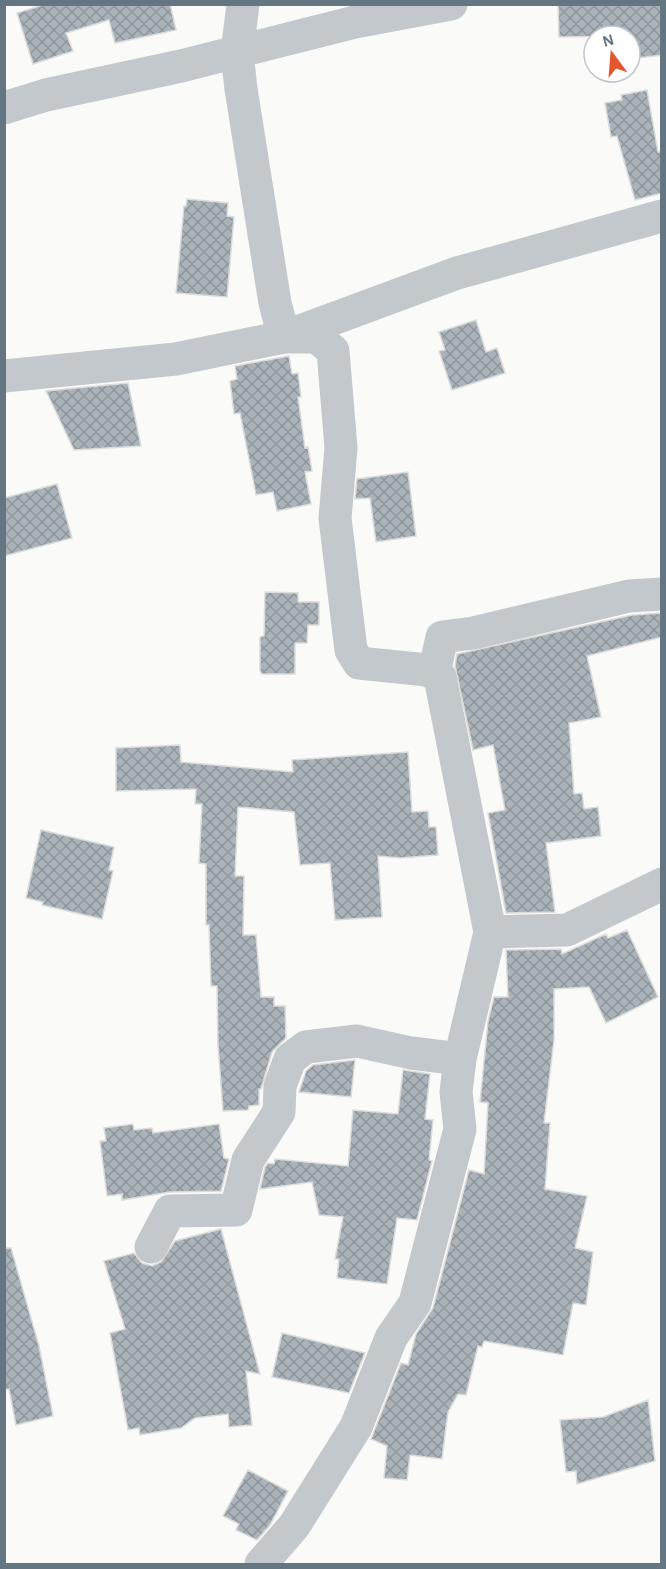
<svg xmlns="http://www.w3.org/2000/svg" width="666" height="1569" viewBox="0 0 666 1569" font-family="'Alegreya Sans',sans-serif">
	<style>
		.building { fill: url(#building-cross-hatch); stroke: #dcdcda; stroke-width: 1.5 }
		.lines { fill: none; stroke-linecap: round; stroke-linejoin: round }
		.minor { stroke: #c3c8cc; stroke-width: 33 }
	</style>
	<defs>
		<pattern id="building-cross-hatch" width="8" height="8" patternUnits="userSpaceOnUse" patternTransform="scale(1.5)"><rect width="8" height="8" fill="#aab3b9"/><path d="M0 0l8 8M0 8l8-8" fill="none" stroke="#8e969c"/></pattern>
	</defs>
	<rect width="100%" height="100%" fill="#fafaf8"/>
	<path class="building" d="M 46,4 L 170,4 L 176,30 L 115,43 L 109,20 L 66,33 L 73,51 L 33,64 L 17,13 Z
		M 558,4 L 662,4 L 662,55 L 630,59 L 630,36 L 559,37 Z
		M 647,90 L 658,152 L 662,151 L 662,193 L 635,200 L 617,136 L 611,137 L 605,103 L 622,100 L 621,95 Z
		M 187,199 L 228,203 L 227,216 L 234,217 L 227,297 L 176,293 L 184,206 L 186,206 Z
		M 476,320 L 486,352 L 497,348 L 505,373 L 452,390 L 439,351 L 445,350 L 439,332 Z
		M 289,356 L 292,374 L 298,373 L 301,397 L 298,397 L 305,448 L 308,447 L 312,471 L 305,472 L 311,504 L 277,511 L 273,492 L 256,495 L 240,413 L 234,414 L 230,381 L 237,379 L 235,366 Z
		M 128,383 L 141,446 L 74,450 L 46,391 Z
		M 408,472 L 416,536 L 376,542 L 370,498 L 355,499 L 357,479 Z
		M 57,484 L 72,538 L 4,556 L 4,498 Z
		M 265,592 L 298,593 L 298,602 L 319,602 L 319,625 L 308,625 L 307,643 L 295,643 L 295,674 L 262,674 L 260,671 L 260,637 L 264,636 Z
		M 662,613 L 662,637 L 587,656 L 601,717 L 569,723 L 574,794 L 582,793 L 584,809 L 598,807 L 601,836 L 546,843 L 555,912 L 506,913 L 488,813 L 505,810 L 493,745 L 473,750 L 455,666 L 457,654 L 632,615 Z
		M 180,745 L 181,762 L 293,772 L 292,760 L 408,752 L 412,812 L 428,811 L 429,827 L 436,827 L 438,855 L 400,858 L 378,856 L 382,917 L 335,920 L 330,863 L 300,865 L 294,812 L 238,807 L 235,876 L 244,876 L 243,935 L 256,935 L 261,997 L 274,997 L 274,1006 L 285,1006 L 286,1038 L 272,1052 L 261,1089 L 259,1089 L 259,1105 L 249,1106 L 248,1110 L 223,1111 L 218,1045 L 217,986 L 211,986 L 209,925 L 206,925 L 206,864 L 199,863 L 202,804 L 195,804 L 196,789 L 116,791 L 116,748 Z
		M 41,830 L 114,847 L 109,870 L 113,871 L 102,919 L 42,905 L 43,902 L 26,898 Z
		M 627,930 L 658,997 L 606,1023 L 589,987 L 554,989 L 554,1040 L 544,1123 L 550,1123 L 545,1189 L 587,1196 L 575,1248 L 593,1252 L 586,1305 L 573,1303 L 563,1355 L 484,1341 L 482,1347 L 478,1346 L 466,1395 L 458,1394 L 448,1412 L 442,1459 L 410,1455 L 407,1480 L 384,1478 L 387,1446 L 371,1439 L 401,1363 L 408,1365 L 416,1334 L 433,1308 L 469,1170 L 484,1174 L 488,1103 L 480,1102 L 488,1021 L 494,997 L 508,997 L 506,950 L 561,949 L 562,954 L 606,934 L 608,938 Z
		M 355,1060 L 351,1097 L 299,1092 L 306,1071 L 313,1065 Z
		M 403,1070 L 430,1074 L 425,1119 L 433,1120 L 429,1160 L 432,1161 L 417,1220 L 397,1218 L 387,1284 L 337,1278 L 339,1259 L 335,1259 L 343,1217 L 319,1215 L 312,1182 L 260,1189 L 265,1167 L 268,1163 L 274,1164 L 275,1159 L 348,1166 L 353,1110 L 398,1114 Z
		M 133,1124 L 134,1130 L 152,1128 L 153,1133 L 219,1124 L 224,1158 L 229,1159 L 221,1191 L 170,1192 L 122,1200 L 122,1194 L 107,1196 L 100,1141 L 106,1141 L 104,1128 Z
		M 221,1229 L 260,1374 L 246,1371 L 252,1425 L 229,1427 L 228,1414 L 195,1418 L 181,1428 L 140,1435 L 139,1428 L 128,1430 L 110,1333 L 125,1329 L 104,1261 L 134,1253 L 142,1263 L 152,1266 L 161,1262 L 175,1241 Z
		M 4,1248 L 11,1248 L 39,1346 L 53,1416 L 16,1425 L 9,1389 L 4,1390 Z
		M 282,1333 L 365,1353 L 349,1393 L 272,1377 Z
		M 648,1400 L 655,1461 L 577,1484 L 576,1471 L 566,1472 L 560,1420 L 603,1417 Z
		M 248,1470 L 288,1491 L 270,1525 L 257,1540 L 236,1530 L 239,1524 L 223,1516 Z"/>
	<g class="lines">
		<path class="minor" d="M 243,4 L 237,53 L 241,89 L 275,303 L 284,337 L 317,337 L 333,351 L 341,448 L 335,518 L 351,650 L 359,663 L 427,670 L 440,677 L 490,932 L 460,1059 L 456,1092 L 460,1129 L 415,1303 L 391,1338 L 356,1427 L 294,1526 L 261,1564
			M 4,108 L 46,95 L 181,66 L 355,22 L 451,4
			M 4,376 L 176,359 L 284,337 L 457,273 L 662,216
			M 434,673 L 442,637 L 473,633 L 629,596 L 662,594
			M 490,932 L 567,930 L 662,884
			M 151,1247 L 170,1211 L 236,1210 L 248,1160 L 279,1112 L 280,1086 L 290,1059 L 306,1047 L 357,1041 L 411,1053 L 460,1059"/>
	</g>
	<rect width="666" height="1569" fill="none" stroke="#657683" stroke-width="12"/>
	<g transform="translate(612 54) rotate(344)"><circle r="28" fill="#ffffff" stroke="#c1c8cd" stroke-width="1.5"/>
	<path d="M0-4.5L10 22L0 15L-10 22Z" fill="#e4572e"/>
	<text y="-9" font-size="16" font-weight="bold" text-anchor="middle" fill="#657683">N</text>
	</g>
</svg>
